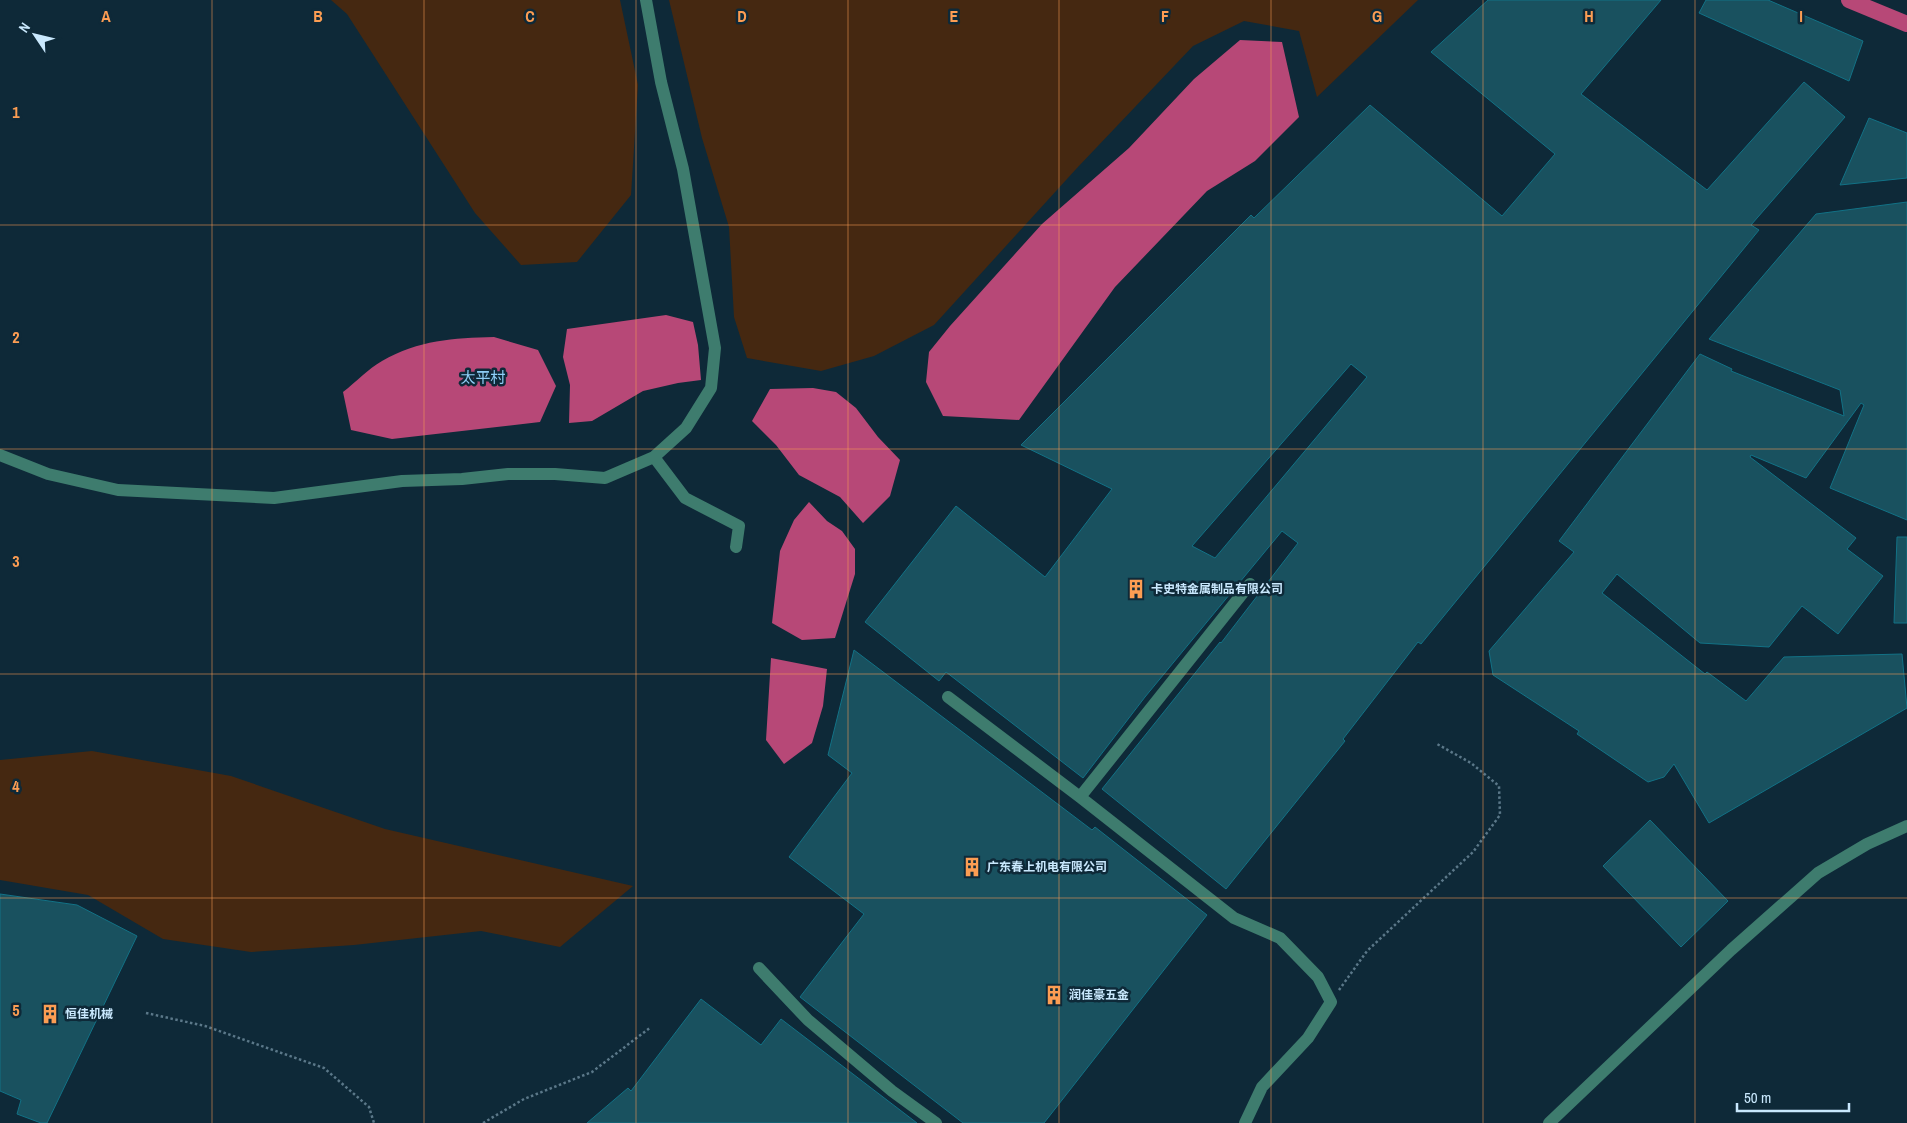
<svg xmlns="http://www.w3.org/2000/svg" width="1907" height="1123" viewBox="0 0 1907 1123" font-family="'Archivo Narrow','Noto Sans SC',sans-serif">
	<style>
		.green { fill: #452811 }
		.water { fill: #b74877 }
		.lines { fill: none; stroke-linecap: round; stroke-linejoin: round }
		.canal { stroke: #b74877; stroke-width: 16 }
		.building { fill: #19515f; stroke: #127286; fill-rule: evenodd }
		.path { stroke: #5b7889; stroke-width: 2.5; stroke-dasharray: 2.5 2.5; stroke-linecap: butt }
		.minor { stroke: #3e7c6e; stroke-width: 12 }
		.grid { fill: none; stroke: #fc9d53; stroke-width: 1; stroke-opacity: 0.55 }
		.labels { text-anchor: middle; stroke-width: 5; stroke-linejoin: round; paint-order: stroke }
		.poi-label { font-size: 12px; font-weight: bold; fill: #c9e8fd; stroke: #0e2938; text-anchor: start }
		.quarter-label { font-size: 15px; fill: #8ecef6; stroke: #0e2938 }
		.grid-label { font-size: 16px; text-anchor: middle; font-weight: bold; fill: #fc9d53; stroke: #0e2938; stroke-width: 5; stroke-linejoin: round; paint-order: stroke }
	</style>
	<rect width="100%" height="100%" fill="#0e2938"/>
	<path class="green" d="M 331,0 L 620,0 L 638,85 L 631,195 L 577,262 L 521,265 L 475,213 L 347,14 Z
		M 669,0 L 1418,0 L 1317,97 L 1299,31 L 1244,21 L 1193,46 L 1077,168 L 934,325 L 874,356 L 821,371 L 747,358 L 734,317 L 729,227 L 702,138 Z
		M 92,751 L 231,776 L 385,829 L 633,886 L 560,947 L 481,931 L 354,945 L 251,952 L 163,939 L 88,895 L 0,880 L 0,760 Z"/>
	<path class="water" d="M 1240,40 L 1282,42 L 1299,117 L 1255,161 L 1207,191 L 1115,287 L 1019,420 L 943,416 L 926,382 L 929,352 L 950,326 L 1042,224 L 1129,148 L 1194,79 Z
		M 666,315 L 693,322 L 698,345 L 701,380 L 678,383 L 643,391 L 592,421 L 569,423 L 570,385 L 563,357 L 567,329 Z
		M 494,337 L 538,350 L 556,386 L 540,422 L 392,439 L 351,430 L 343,392 C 356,382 368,369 382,361 C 419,340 453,338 494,337 Z
		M 813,388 L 836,392 L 856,408 L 878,437 L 900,460 L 890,496 L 863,523 L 840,497 L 799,475 L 776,445 L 752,421 L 770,389 Z
		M 809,502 L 827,521 L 842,531 L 855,549 L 855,574 L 835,638 L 802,640 L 772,623 L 780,551 L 794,520 Z
		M 771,658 L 827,669 L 823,706 L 812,743 L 784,764 L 766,740 Z"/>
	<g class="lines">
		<path class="canal" d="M 1849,0 L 1907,24"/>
	</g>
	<path class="building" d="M 1488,0 L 1661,0 L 1581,94 L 1707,190 L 1804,82 L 1845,117 L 1751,225 L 1759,230 L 1421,644 L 1418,642 L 1343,739 L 1345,741 L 1226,889 L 1102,789 L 1220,642 L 1221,643 L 1298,543 L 1282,531 L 1145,697 L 1083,778 L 946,672 L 939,681 L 865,622 L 956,506 L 1045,577 L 1112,489 L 1021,445 L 1251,215 L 1254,218 L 1370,105 L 1502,216 L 1555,154 L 1431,52 ZM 1351,364 L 1367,377 L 1215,558 L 1192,546 Z
		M 1706,0 L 1768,0 L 1863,41 L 1849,81 L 1699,13 Z
		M 1869,118 L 1907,133 L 1907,178 L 1840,185 Z
		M 1907,202 L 1907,520 L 1830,488 L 1864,405 L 1861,403 L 1806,478 L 1751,455 L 1750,457 L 1856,538 L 1847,549 L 1883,576 L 1838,634 L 1802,606 L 1769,647 L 1700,643 L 1617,574 L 1602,593 L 1705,674 L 1707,672 L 1746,701 L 1784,657 L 1902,654 L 1907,708 L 1709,823 L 1674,764 L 1664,777 L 1648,782 L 1577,734 L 1579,731 L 1493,675 L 1489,651 L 1574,552 L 1559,541 L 1700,354 L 1732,369 L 1731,371 L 1844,416 L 1840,390 L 1709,339 L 1816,214 Z
		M 1897,537 L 1907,537 L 1907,623 L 1894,623 Z
		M 854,650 L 1092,830 L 1095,827 L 1207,915 L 1044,1123 L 963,1123 L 800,997 L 864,914 L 789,857 L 852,773 L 828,755 Z
		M 1650,820 L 1728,901 L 1681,947 L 1603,866 Z
		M 0,894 L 77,905 L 137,936 L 47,1123 L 41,1123 L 17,1114 L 21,1100 L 0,1091 Z
		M 701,999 L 761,1045 L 781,1019 L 917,1123 L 587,1123 L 628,1088 L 631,1091 Z"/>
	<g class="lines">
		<path class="path" d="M 1339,990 L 1367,951 L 1473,852 L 1500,815 L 1499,786 L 1471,763 L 1437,744
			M 146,1013 L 205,1026 L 324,1068 L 369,1107 L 374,1123
			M 483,1123 L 524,1099 L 592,1072 L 651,1027"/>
		<path class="minor" d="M 0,455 L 48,474 L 118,490 L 274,498 L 402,481 L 462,479 L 508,474 L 555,474 L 605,478 L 654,457 L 686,428 L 711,388 L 715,348 L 683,169 L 661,82 L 646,0
			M 654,457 L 685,498 L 739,526 L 736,547
			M 948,697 L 1080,797 L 1234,918 L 1280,938 L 1318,977 L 1331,1002 L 1308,1038 L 1262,1087 L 1245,1123
			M 1080,797 L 1250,584
			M 759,968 L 808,1020 L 892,1091 L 936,1123
			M 1549,1123 L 1731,950 L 1818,873 L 1867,844 L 1907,826"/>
	</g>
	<path class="grid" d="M 212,0 L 212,1123M 424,0 L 424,1123M 636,0 L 636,1123M 848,0 L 848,1123M 1059,0 L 1059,1123M 1271,0 L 1271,1123M 1483,0 L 1483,1123M 1695,0 L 1695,1123M 0,225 L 1907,225M 0,449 L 1907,449M 0,674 L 1907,674M 0,898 L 1907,898"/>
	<defs>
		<symbol id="building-bare" viewBox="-9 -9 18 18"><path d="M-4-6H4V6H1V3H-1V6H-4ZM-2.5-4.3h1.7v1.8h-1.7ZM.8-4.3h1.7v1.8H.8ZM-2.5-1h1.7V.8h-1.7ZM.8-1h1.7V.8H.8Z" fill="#fc9d53" stroke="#0e2938" stroke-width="2.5" paint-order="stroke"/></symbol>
	</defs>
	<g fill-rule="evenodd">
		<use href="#building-bare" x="1122" y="575" width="28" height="28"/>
		<use href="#building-bare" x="958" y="853" width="28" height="28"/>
		<use href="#building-bare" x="1040" y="981" width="28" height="28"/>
		<use href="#building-bare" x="36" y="1000" width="28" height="28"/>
	</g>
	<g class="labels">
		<g class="poi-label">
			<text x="1151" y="593">卡史特金属制品有限公司</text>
			<text x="987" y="871">广东春上机电有限公司</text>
			<text x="1069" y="999">润佳豪五金</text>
			<text x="65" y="1018">恒佳机械</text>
		</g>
		<g class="quarter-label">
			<text x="483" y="383">太平村</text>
		</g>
	</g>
	<g class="grid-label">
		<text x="106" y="22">A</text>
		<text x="318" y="22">B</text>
		<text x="530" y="22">C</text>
		<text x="742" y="22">D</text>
		<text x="954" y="22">E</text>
		<text x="1165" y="22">F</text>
		<text x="1377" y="22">G</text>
		<text x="1589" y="22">H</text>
		<text x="1801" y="22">I</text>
		<text x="16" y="118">1</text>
		<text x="16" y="343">2</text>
		<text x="16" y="567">3</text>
		<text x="16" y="792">4</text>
		<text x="16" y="1016">5</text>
	</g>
	<g transform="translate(35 35) rotate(305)" stroke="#0e2938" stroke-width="4" paint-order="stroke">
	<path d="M0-4L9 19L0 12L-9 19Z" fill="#c9e8fd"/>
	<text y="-8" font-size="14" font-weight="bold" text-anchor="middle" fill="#c9e8fd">N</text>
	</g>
	<path d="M1737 1103v8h112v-8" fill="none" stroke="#c9e8fd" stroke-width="2.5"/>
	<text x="1744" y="1103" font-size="15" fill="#c9e8fd" stroke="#0e2938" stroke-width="4" paint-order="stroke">50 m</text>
</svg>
